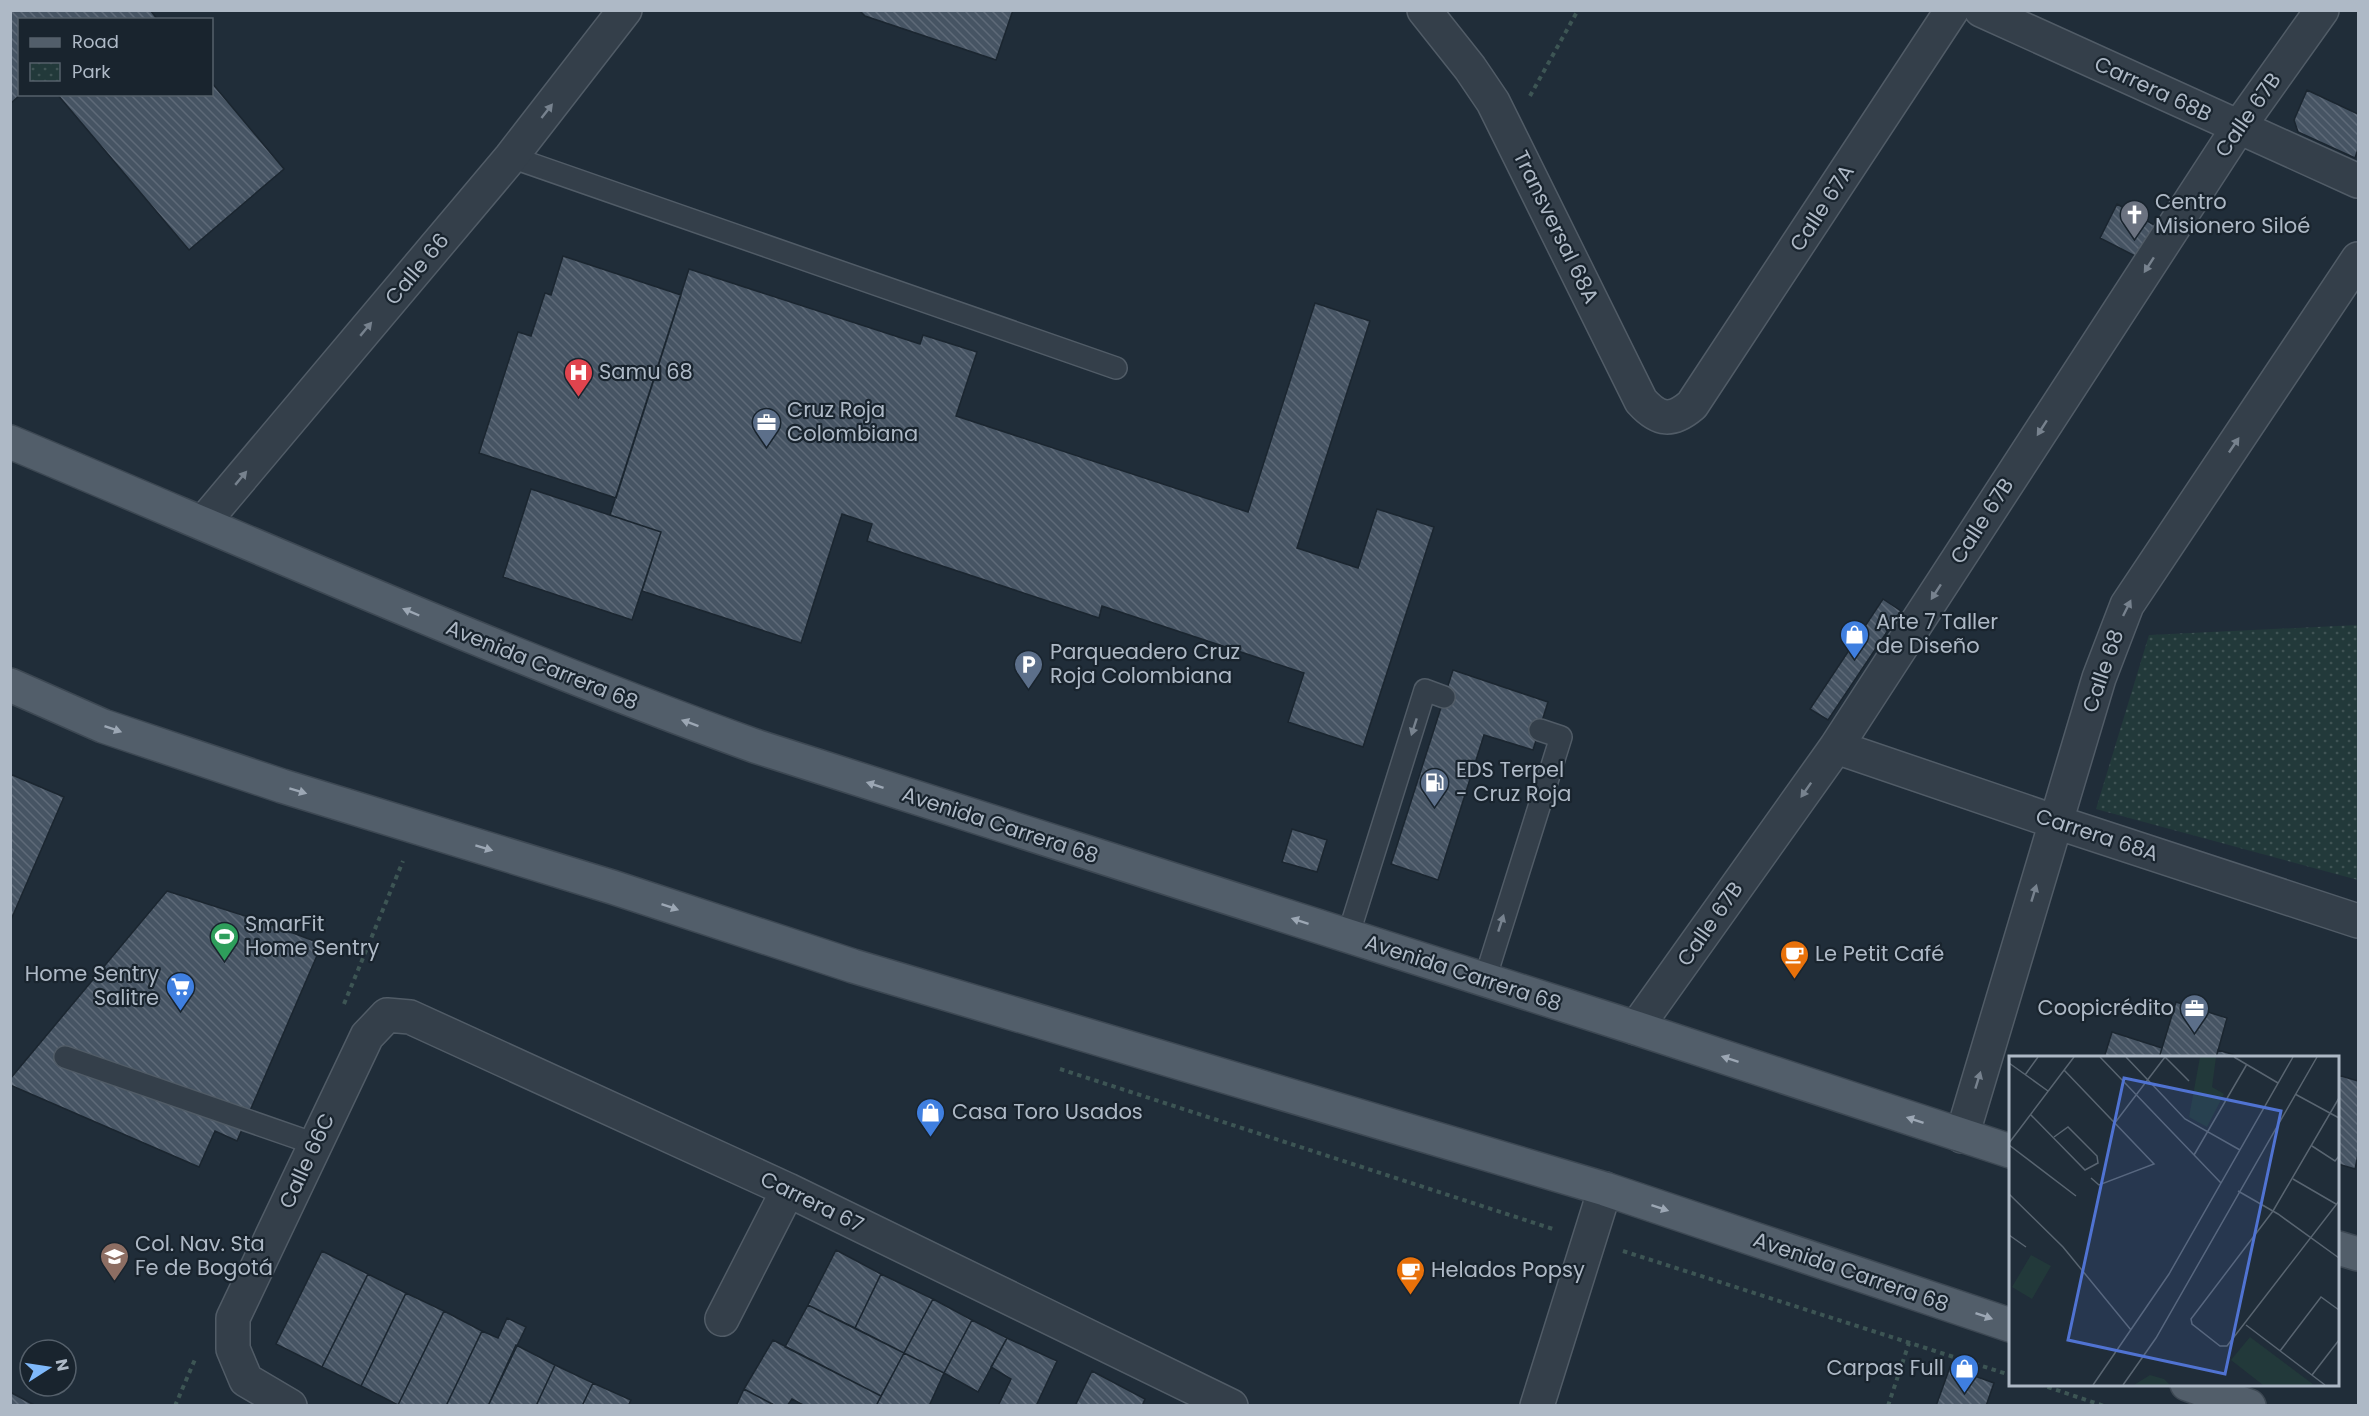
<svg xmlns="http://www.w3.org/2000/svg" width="2369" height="1416" viewBox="0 0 2369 1416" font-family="Poppins,sans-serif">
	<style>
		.park { fill: url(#park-dots) }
		.building { fill: url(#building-back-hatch); stroke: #1b2630; stroke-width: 1.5 }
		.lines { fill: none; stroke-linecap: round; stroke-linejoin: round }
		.service-casing { stroke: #515c67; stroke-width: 24 }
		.minor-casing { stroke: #515c67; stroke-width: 36 }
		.tertiary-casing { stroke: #515c67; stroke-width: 36 }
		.primary-casing { stroke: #3d4853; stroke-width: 36 }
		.path { stroke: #3d5554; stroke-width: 4; stroke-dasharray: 4.5 4.5; stroke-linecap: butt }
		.service { stroke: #343f4a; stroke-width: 21 }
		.minor { stroke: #343f4a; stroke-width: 33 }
		.tertiary { stroke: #343f4a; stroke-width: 33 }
		.primary { stroke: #525e6a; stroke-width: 33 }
		.oneway { fill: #77828e }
		.oneway2 { fill: #9ca7b4 }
		.labels { text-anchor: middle; stroke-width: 4.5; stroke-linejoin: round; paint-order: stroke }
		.street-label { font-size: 21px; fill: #aeb9c6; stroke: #19242e }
		.poi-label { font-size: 21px; fill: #aeb9c6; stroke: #19242e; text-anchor: start }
		.inset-road { fill: none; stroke: #596571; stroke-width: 1.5 }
		.view { fill: #5073d2; fill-opacity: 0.15; stroke: #5073d2; stroke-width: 3 }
		.inset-edge { fill: none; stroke: #aeb9c6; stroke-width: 3 }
	</style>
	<defs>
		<pattern id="park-dots" width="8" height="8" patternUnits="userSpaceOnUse" patternTransform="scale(1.5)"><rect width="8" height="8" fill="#22393a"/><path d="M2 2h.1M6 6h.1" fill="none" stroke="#405455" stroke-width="1.8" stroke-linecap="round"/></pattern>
		<pattern id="building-back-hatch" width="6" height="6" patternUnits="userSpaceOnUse" patternTransform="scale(1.5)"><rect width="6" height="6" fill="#465463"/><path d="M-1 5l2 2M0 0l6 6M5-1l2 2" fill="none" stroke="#5e6a78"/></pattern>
	</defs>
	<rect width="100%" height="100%" fill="#202d39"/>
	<path class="park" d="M 2358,625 L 2358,880 L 2096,809 L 2149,635 Z"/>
	<path class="building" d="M 10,10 L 150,10 L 158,20 L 20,20 L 20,94 L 21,94 L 10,104 Z
		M 859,10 L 1013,10 L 996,60 L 865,16 Z
		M 212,83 L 284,169 L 189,250 L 57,94 L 212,94 Z
		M 2307,90 L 2358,114 L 2358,149 L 2355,158 L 2298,132 L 2294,120 Z
		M 2117,204 L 2158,227 L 2141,259 L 2100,238 Z
		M 563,256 L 681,295 L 616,498 L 479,453 L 518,332 L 531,336 L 545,293 L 551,295 Z
		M 689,269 L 920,344 L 923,335 L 977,352 L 956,416 L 1248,512 L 1315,303 L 1370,321 L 1297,548 L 1358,568 L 1377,509 L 1434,527 L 1363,747 L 1288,722 L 1304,673 L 1102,606 L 1099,618 L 867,541 L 872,524 L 842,514 L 801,643 L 642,591 L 661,532 L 610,515 Z
		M 531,489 L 661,532 L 632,620 L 503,577 Z
		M 1883,599 L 1901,611 L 1828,720 L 1810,709 Z
		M 1453,670 L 1548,702 L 1533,750 L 1484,735 L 1438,880 L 1391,864 Z
		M 10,774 L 64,797 L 10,922 Z
		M 1292,829 L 1327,840 L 1317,872 L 1282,862 Z
		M 167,891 L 264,922 L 322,944 L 237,1141 L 215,1131 L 199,1167 L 10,1085 L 10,1079 Z
		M 2176,1002 L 2227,1018 L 2216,1058 L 2159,1058 Z
		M 2112,1032 L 2162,1048 L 2159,1058 L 2104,1058 Z
		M 2218,1050 L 2245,1058 L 2216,1058 Z
		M 2338,1075 L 2358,1081 L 2358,1155 L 2355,1169 L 2338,1164 Z
		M 836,1250 L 881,1274 L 855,1328 L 808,1305 Z
		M 322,1251 L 368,1274 L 322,1367 L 276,1344 Z
		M 368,1274 L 406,1293 L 361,1386 L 322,1367 Z
		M 881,1274 L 933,1299 L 904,1353 L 855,1328 Z
		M 406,1293 L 444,1311 L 398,1405 L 361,1386 Z
		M 933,1299 L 972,1320 L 944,1373 L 904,1353 Z
		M 808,1305 L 904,1353 L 881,1396 L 785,1347 Z
		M 444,1311 L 482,1331 L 446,1406 L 398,1405 Z
		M 507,1318 L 526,1327 L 488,1406 L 446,1406 L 482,1331 L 498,1338 Z
		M 972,1320 L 1007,1338 L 978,1392 L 944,1373 Z
		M 1007,1338 L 1057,1361 L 1036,1406 L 998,1406 L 1011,1379 L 991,1367 Z
		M 773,1340 L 881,1396 L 876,1406 L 805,1406 L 792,1399 L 787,1406 L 776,1406 L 744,1389 Z
		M 516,1345 L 555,1365 L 536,1406 L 488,1406 Z
		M 904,1353 L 944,1373 L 929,1406 L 876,1406 Z
		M 555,1365 L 593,1383 L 582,1406 L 536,1406 Z
		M 1950,1367 L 1994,1383 L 1986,1406 L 1936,1406 Z
		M 1092,1371 L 1145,1399 L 1142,1406 L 1075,1406 Z
		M 593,1383 L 631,1400 L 628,1406 L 582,1406 Z
		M 744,1389 L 776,1406 L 736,1406 Z
		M 10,1392 L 36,1406 L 10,1406 Z"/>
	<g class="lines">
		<defs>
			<path id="service" d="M 511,157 L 1116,368
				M 1348,936 L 1425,690 L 1444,697
				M 1485,979 L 1561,737 L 1540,730
				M 65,1057 L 315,1144"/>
			<path id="minor" d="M 1424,10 L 1470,68 L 1493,102 L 1641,401 C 1659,421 1672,422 1692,405 L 1952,10
				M 1981,10 L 2358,181
				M 1836,747 L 2056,822 L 2358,921
				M 1636,1028 L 1836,747 L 2238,128 L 2322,10
				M 1962,1136 L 2099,678 L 2127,605 L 2358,259
				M 722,1319 L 788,1190
				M 290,1406 L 246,1380 L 233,1349 L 233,1318 L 367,1036 L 387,1015 L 410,1017 L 788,1190 L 1231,1406
				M 1537,1406 L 1605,1189"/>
			<path id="tertiary" d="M 203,523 L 511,157 L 625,10"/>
			<path id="primary" d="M 10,442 C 258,546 503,655 755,746 L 1636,1028 L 2010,1151
				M 10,685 L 103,726 L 282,786 L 612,887 L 853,966 L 1605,1189 L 2010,1325
				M 2338,1248 L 2358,1254
				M 2187,1384 L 2249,1406"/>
		</defs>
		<use href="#service" class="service-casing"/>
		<use href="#minor" class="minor-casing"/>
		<use href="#tertiary" class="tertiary-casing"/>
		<use href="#primary" class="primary-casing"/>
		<path class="path" d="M 1530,96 L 1578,10
			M 344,1004 L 403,861
			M 1060,1069 L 1556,1230
			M 1623,1251 L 2010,1375
			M 2039,1384 L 2104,1406
			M 175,1406 L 196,1357
			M 1888,1406 L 1909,1343"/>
		<use href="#service" class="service"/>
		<use href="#minor" class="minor"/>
		<use href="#tertiary" class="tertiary"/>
		<use href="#primary" class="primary"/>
	</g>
	<defs><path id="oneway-solid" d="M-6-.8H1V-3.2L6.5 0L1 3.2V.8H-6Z" transform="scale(1.5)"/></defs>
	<g class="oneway">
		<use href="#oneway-solid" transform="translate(547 111) rotate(-52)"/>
		<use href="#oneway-solid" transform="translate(2149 265) rotate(123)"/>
		<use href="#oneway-solid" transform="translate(366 329) rotate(-50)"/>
		<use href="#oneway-solid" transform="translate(2042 428) rotate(123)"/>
		<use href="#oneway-solid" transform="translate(2234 445) rotate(-56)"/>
		<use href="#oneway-solid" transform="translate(241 478) rotate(-50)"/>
		<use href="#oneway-solid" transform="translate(1936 592) rotate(123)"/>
		<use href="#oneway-solid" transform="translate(2127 608) rotate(-64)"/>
		<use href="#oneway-solid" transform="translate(1414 727) rotate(108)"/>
		<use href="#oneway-solid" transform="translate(1806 790) rotate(125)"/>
		<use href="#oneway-solid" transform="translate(2034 893) rotate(-73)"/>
		<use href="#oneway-solid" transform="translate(1501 923) rotate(-72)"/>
		<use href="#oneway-solid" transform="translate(1978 1080) rotate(-73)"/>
	</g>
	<g class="oneway2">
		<use href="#oneway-solid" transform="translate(411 612) rotate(-157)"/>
		<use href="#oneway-solid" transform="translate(690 723) rotate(-160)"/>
		<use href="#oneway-solid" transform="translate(113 729) rotate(19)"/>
		<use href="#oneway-solid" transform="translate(875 785) rotate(-162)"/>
		<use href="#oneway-solid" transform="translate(298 791) rotate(17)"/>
		<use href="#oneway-solid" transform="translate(484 848) rotate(17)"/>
		<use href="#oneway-solid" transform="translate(670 907) rotate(19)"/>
		<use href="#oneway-solid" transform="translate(1300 921) rotate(-162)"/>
		<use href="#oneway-solid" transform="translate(1730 1059) rotate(-162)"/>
		<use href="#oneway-solid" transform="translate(1915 1120) rotate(-162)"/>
		<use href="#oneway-solid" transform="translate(1660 1208) rotate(18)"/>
		<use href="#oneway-solid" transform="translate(1984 1316) rotate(19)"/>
	</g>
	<defs>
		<symbol id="church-pin" viewBox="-11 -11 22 30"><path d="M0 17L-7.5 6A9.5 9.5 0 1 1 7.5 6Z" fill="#6b7280" stroke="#19242e"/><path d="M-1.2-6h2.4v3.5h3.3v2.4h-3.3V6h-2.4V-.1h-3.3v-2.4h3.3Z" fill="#fff"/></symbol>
		<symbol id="hospital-pin" viewBox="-11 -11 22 30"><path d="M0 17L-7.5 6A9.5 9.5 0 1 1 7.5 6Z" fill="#e0444e" stroke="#19242e"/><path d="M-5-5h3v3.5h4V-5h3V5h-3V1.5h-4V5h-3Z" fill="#fff"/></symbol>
		<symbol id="office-pin" viewBox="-11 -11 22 30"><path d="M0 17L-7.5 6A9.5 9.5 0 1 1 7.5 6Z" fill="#5c6f8a" stroke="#19242e"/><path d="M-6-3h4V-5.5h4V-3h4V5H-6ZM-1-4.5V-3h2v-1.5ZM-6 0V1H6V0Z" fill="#fff"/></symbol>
		<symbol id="shop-pin" viewBox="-11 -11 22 30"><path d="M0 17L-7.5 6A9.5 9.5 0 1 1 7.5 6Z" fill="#3f7fe0" stroke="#19242e"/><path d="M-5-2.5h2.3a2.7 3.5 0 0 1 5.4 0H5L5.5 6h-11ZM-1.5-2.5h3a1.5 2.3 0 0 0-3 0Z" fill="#fff"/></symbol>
		<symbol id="parking-pin" viewBox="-11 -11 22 30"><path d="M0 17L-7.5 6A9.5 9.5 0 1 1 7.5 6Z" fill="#5c6f8a" stroke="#19242e"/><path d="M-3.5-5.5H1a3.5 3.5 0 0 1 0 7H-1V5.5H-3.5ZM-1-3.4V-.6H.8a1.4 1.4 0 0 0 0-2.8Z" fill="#fff"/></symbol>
		<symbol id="fuel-pin" viewBox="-11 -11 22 30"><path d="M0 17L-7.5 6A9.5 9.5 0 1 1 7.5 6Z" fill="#5c6f8a" stroke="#19242e"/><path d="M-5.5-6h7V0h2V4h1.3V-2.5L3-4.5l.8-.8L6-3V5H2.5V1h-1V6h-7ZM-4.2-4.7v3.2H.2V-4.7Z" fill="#fff"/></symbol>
		<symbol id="stadium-pin" viewBox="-11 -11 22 30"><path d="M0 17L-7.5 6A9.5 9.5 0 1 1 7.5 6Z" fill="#2e9e5b" stroke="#19242e"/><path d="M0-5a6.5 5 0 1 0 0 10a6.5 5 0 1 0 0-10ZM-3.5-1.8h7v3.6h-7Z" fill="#fff"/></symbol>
		<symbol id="cafe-pin" viewBox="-11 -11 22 30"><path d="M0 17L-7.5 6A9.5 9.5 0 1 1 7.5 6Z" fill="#e8710a" stroke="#19242e"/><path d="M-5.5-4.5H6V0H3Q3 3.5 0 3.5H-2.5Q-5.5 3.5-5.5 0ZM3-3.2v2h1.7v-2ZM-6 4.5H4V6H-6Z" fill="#fff"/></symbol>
		<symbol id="supermarket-pin" viewBox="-11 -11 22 30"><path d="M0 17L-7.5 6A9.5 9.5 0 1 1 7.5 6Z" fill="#3f7fe0" stroke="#19242e"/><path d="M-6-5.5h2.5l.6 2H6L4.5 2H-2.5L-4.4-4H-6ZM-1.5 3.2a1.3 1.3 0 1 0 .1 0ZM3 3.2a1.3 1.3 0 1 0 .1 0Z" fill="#fff"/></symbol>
		<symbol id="school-pin" viewBox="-11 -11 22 30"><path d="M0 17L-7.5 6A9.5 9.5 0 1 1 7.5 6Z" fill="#8d6e63" stroke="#19242e"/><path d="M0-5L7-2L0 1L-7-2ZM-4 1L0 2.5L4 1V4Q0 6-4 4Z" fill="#fff"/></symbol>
	</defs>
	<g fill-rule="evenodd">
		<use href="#church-pin" x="2118" y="198" width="33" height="45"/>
		<use href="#hospital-pin" x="562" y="356" width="33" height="45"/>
		<use href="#office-pin" x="750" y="406" width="33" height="45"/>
		<use href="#shop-pin" x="1838" y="618" width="33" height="45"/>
		<use href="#parking-pin" x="1012" y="648" width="33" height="45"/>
		<use href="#fuel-pin" x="1418" y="766" width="33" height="45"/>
		<use href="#stadium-pin" x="208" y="920" width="33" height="45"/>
		<use href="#cafe-pin" x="1778" y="938" width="33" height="45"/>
		<use href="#supermarket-pin" x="164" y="970" width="33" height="45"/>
		<use href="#office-pin" x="2178" y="992" width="33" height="45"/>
		<use href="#shop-pin" x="914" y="1096" width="33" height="45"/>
		<use href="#school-pin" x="98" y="1240" width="33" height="45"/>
		<use href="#cafe-pin" x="1394" y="1254" width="33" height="45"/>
		<use href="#shop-pin" x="1948" y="1352" width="33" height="45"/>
	</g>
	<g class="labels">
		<g class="street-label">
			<text transform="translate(2153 89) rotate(25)" y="7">Carrera 68B</text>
			<text transform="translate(2248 115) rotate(-55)" y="7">Calle 67B</text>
			<text transform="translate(1822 208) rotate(-57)" y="7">Calle 67A</text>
			<text transform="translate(1556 227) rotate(64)" y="7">Transversal 68A</text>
			<text transform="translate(417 269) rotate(-50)" y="7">Calle 66</text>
			<text transform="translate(1982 521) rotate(-57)" y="7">Calle 67B</text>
			<text transform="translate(542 665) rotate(22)" y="7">Avenida Carrera 68</text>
			<text transform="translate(2103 671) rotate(-71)" y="7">Calle 68</text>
			<text transform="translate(1000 825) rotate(18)" y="7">Avenida Carrera 68</text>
			<text transform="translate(2097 835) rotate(18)" y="7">Carrera 68A</text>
			<text transform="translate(1710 924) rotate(-55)" y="7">Calle 67B</text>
			<text transform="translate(1463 973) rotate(18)" y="7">Avenida Carrera 68</text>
			<text transform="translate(307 1161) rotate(-65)" y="7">Calle 66C</text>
			<text transform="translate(812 1202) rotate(26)" y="7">Carrera 67</text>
			<text transform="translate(1851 1272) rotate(19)" y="7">Avenida Carrera 68</text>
		</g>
		<g class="poi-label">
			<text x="2155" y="209">Centro<tspan x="2155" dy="24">Misionero Siloé</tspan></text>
			<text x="599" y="379">Samu 68</text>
			<text x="787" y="417">Cruz Roja<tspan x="787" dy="24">Colombiana</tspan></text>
			<text x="1876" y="629">Arte 7 Taller<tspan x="1876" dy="24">de Diseño</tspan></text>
			<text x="1050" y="659">Parqueadero Cruz<tspan x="1050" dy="24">Roja Colombiana</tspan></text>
			<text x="1456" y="777">EDS Terpel<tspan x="1456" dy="24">- Cruz Roja</tspan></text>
			<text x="245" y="931">SmarFit<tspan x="245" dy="24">Home Sentry</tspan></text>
			<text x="1815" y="961">Le Petit Café</text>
			<text x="159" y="981" text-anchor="end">Home Sentry<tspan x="159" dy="24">Salitre</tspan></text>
			<text x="2174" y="1015" text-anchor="end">Coopicrédito</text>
			<text x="952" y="1119">Casa Toro Usados</text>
			<text x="135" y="1251">Col. Nav. Sta<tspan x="135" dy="24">Fe de Bogotá</tspan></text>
			<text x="1431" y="1277">Helados Popsy</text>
			<text x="1944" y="1375" text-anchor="end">Carpas Full</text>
		</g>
	</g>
	<g transform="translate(2009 1056)">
		<rect width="330" height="330" fill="#202d39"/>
		<path d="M 22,199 L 42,210 L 23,243 L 3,231 Z" fill="#22393a"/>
		<path d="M 191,1 L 207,1 L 203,31 L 215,38 L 198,71 L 180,61 ZM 241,281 L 305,329 L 254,329 L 222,304 ZM 141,319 L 155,323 L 161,329 L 125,329 Z" fill="#22393a"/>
		<path class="inset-road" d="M 91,1 L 212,127M 117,1 L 176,63 L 231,94M 156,1 L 180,25M 225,1 L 269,27M 0,7 L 39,35M 55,14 L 145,108 L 90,129 L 82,122M 16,19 L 29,1M 286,38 L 330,62M 330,42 L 264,155 L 182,263 L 183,268 L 211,290 L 218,290 L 330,145M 22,59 L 76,114 L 89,107 L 88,100 L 59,71 L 45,81M 105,68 L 156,1M 0,87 L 65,1M 0,89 L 67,140M 303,90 L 326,105 L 330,100M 185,99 L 238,8M 284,123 L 327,148M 229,135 L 269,158 L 330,202M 0,138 L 54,191 L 122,274M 0,179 L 17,191M 237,269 L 316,329M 271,295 L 312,241 L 330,254M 303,319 L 330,284M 84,329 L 160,218 L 284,1M 114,329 L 147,282 L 308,1"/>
		<path class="view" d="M 115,22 L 272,55 L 216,318 L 59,284 Z"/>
		<rect width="330" height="330" class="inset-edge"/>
	</g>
	<rect width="2369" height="1416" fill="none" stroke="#aeb9c6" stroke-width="24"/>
	<rect x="18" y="18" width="195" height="78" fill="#19242e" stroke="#55606b" stroke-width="1.5"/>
	<rect x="30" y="38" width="30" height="9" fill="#525e6a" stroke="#55606b" stroke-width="1.5"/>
	<text x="72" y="48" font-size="18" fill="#aeb9c6">Road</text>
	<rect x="30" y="63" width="30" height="18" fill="url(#park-dots)" stroke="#55606b" stroke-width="1.5"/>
	<text x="72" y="78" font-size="18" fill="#aeb9c6">Park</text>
	<g transform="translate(48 1368) rotate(78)"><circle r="28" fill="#19242e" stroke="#55606b" stroke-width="1.5"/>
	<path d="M0-4.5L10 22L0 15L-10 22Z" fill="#7fb9fb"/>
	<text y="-9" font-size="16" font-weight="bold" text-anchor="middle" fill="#aeb9c6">N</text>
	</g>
</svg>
